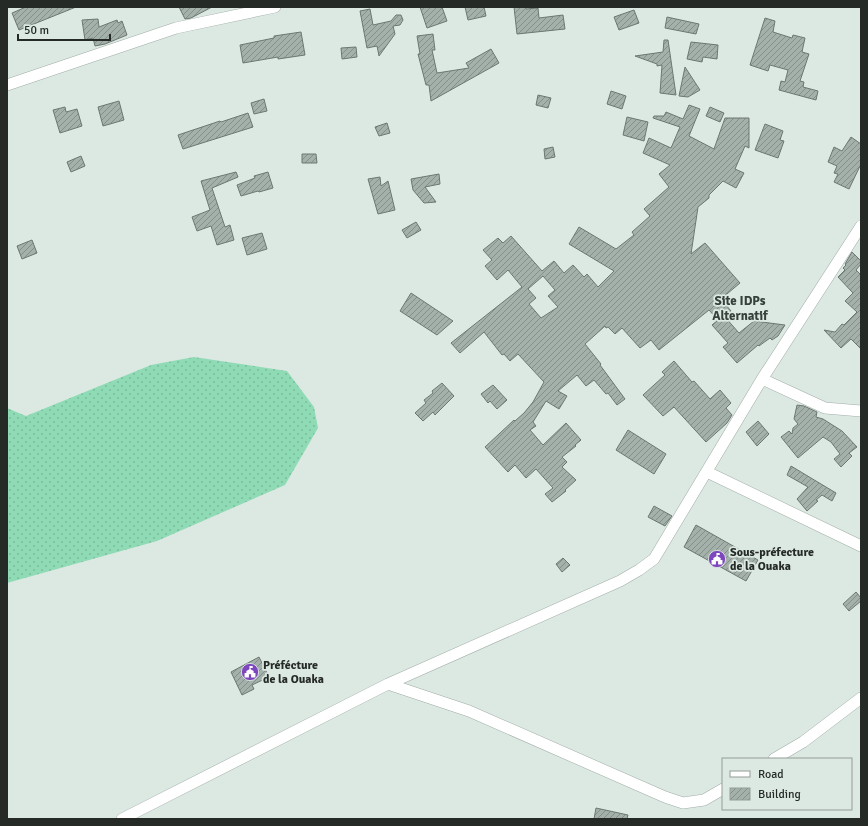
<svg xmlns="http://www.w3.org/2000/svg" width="868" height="826" viewBox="0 0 868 826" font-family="Signika,sans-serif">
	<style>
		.grass { fill: url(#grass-dots) }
		.building { fill: url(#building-hatch); stroke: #6c7771; fill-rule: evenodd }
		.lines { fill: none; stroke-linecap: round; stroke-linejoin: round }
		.street-casing { stroke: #a2aea7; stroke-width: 12 }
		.street { stroke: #fff; stroke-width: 11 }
		.labels { text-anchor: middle; stroke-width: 3.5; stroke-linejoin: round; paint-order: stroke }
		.poi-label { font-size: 12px; font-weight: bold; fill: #252a27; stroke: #dce9e2; text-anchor: start }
		.neighbourhood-label { font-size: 13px; font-weight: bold; fill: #37413c; stroke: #dce9e2 }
	</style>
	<defs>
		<pattern id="grass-dots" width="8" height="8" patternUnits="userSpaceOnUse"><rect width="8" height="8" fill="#8fdbb6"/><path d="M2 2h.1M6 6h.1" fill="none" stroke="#7bbc9c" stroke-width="1.8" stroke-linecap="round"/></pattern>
		<pattern id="building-hatch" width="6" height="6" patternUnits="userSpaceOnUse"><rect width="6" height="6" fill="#a4b0aa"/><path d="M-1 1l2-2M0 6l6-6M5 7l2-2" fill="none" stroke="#858f8a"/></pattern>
	</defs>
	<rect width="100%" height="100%" fill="#dce9e2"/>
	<path class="grass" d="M 194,357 L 287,371 L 314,407 L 318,428 L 285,485 L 157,541 L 7,583 L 7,408 L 26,416 L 151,365 Z"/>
	<path class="building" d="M 26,7 L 76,7 L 19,30 L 12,13 Z
		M 179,7 L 212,7 L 191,18 L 185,19 Z
		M 420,7 L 442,7 L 447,21 L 427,28 Z
		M 465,7 L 484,7 L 486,16 L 468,20 Z
		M 514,7 L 526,7 L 526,9 L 538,8 L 539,18 L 563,15 L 565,29 L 517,34 Z
		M 370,9 L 373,25 L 391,21 L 396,15 L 401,15 L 403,20 L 400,25 L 393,26 L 395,34 L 379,56 L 377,46 L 367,48 L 360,11 Z
		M 634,10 L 639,23 L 619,30 L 614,17 Z
		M 667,17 L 699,24 L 696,34 L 665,28 Z
		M 765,18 L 775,21 L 773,32 L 792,38 L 793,35 L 805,38 L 802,52 L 809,54 L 800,81 L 804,82 L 803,87 L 818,91 L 816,100 L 779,90 L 781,81 L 785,82 L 788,70 L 770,65 L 768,71 L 750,65 Z
		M 98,19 L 99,27 L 117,20 L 118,23 L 122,21 L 127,35 L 105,44 L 95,46 L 93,38 L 85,40 L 82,20 Z
		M 301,32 L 305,55 L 278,59 L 278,57 L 243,63 L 240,45 L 274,38 L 274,36 Z
		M 433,34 L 435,50 L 432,50 L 437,73 L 469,68 L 466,63 L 491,49 L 499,63 L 431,101 L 429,85 L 426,85 L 418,54 L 420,54 L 417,36 Z
		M 664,40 L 668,40 L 676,95 L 660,93 L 662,65 L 657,66 L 657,64 L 635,56 L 663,52 Z
		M 691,42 L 718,45 L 717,59 L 703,57 L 702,62 L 687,59 Z
		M 356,47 L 357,57 L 342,59 L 341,48 Z
		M 685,67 L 700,90 L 688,97 L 679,96 Z
		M 611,91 L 626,96 L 622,109 L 607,104 Z
		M 538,95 L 551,98 L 548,108 L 536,105 Z
		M 264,99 L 267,111 L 254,114 L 251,103 Z
		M 119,101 L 124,120 L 103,126 L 98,107 Z
		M 689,105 L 700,109 L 689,136 L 714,149 L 725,118 L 749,118 L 749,148 L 745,146 L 735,169 L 744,173 L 736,188 L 723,181 L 709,195 L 709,198 L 698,207 L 691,254 L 705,243 L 740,283 L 721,299 L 731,311 L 723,317 L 725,317 L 739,333 L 754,321 L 785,325 L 778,336 L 772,340 L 770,338 L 759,346 L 758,345 L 737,363 L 723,347 L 728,343 L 712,325 L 718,320 L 709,310 L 659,350 L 651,340 L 640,348 L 622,328 L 615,334 L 608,327 L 606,328 L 605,326 L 585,344 L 601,364 L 600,365 L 625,399 L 617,405 L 608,393 L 606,394 L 594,380 L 586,386 L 577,375 L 558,391 L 567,396 L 559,409 L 546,401 L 533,422 L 536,426 L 530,430 L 543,445 L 566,423 L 581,440 L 575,445 L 576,446 L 562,457 L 567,462 L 562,467 L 576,480 L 565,490 L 566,491 L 552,502 L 545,494 L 553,488 L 536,469 L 526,478 L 515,465 L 508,472 L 485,447 L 514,420 L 515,421 L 524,413 L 533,402 L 544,382 L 518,354 L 510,361 L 504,354 L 502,355 L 484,332 L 460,353 L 451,343 L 522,287 L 508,270 L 497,280 L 485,266 L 492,260 L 483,250 L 498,238 L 503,243 L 511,236 L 542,271 L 554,261 L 564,273 L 573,265 L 584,277 L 587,274 L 598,287 L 614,271 L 569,244 L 579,227 L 616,249 L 634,235 L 632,232 L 650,216 L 644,209 L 669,187 L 659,174 L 670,165 L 643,153 L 649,138 L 671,148 L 680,127 L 653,118 L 654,116 L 664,116 L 666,112 L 683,119 ZM 543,276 L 555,290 L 548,296 L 558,307 L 541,318 L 529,304 L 536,298 L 528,289 Z
		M 65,107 L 66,112 L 77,109 L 82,126 L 60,133 L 53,110 Z
		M 710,107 L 724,113 L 720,122 L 706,116 Z
		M 248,113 L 253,127 L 183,149 L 178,135 L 220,121 L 221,122 Z
		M 627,117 L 648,122 L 644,141 L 623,135 Z
		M 387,123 L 390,133 L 379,136 L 375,127 Z
		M 765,124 L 783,131 L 780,140 L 784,141 L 778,158 L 755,150 Z
		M 851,137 L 861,144 L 861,164 L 849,189 L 834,182 L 838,174 L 834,173 L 837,166 L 828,162 L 834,147 L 842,151 Z
		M 553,147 L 555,157 L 545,159 L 544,149 Z
		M 302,154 L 316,154 L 317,163 L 302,163 Z
		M 81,156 L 85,166 L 71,172 L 67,162 Z
		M 236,172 L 238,177 L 212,188 L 225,227 L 230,225 L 234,240 L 217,245 L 211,226 L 197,231 L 192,217 L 210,210 L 201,181 Z
		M 268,172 L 273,188 L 259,192 L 258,191 L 241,196 L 237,185 L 255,178 L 254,176 Z
		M 439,174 L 440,184 L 425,187 L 436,202 L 424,203 L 413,190 L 411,179 Z
		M 380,177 L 381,186 L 388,181 L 395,210 L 378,214 L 368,179 Z
		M 416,222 L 421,230 L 407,238 L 402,230 Z
		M 262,233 L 267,249 L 247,255 L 242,238 Z
		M 32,240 L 37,253 L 22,259 L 17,246 Z
		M 852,252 L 861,261 L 861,264 L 856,270 L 861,275 L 861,349 L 851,339 L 841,348 L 824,330 L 835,332 L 842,324 L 844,325 L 857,312 L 845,301 L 853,293 L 838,277 L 845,270 L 843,268 L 846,265 L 845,264 Z
		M 411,293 L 453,321 L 437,335 L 400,311 Z
		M 674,361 L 692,382 L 694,381 L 710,399 L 720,390 L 731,403 L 726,408 L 732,415 L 727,423 L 706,442 L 674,407 L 663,416 L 643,395 L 665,375 L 662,372 Z
		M 442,383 L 454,396 L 435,415 L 433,412 L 423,421 L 415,413 L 426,403 L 424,400 L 433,393 L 432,391 Z
		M 493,385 L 507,400 L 497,409 L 490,401 L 488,403 L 481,394 Z
		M 797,405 L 804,406 L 817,412 L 816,417 L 823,419 L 842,431 L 857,447 L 849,453 L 852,456 L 841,467 L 834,459 L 840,454 L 831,442 L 823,437 L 798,458 L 781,437 L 789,431 L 792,434 L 793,428 L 798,424 L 794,419 Z
		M 758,421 L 769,434 L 757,446 L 746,432 Z
		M 628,430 L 666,454 L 654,474 L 616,450 Z
		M 791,466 L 836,493 L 832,501 L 822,495 L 816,500 L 818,501 L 807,511 L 797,499 L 808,487 L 787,475 Z
		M 654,506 L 672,516 L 665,526 L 648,517 Z
		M 696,525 L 758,560 L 746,581 L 684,547 Z
		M 563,558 L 570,565 L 562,572 L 556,564 Z
		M 856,592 L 861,598 L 861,601 L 849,611 L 843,604 Z
		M 259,657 L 269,677 L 252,685 L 254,689 L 242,695 L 231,672 Z
		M 596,808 L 628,815 L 627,819 L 594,819 Z"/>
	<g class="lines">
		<defs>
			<path id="street" d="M 7,85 L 176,28 L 275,7
				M 762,379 L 825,408 L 861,411
				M 707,472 L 861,546
				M 388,684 L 469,711 L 665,797 L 683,803 L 704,800 L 723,789
				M 774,759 L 803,742 L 861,698
				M 122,819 L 388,684 L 620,581 L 639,570 L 654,559 L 762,379 L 861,226"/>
		</defs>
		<use href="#street" class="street-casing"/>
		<use href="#street" class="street"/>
	</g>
	<defs>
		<symbol id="civic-disc" viewBox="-11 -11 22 22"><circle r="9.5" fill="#7d46bd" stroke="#dce9e2"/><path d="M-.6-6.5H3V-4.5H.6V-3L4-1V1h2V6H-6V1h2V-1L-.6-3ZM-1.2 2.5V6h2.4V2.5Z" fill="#fff"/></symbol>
	</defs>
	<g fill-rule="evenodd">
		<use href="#civic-disc" x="707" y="549" width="20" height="20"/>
		<use href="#civic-disc" x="240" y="662" width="20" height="20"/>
	</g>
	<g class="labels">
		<g class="poi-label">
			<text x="730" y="556">Sous-préfecture<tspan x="730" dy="14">de la Ouaka</tspan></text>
			<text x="263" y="669">Préfécture<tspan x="263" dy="14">de la Ouaka</tspan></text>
		</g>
		<g class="neighbourhood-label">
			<text x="740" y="305">Site IDPs<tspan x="740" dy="15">Alternatif</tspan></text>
		</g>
	</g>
	<rect width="868" height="826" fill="none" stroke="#252a27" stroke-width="16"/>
	<rect x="722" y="758" width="130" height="52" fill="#dce9e2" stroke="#939d97"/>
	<rect x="730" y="771" width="20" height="6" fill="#ffffff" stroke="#939d97"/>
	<text x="758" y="778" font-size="12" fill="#252a27">Road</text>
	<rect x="730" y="788" width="20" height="12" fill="url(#building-hatch)" stroke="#939d97"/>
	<text x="758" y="798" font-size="12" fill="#252a27">Building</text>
	<path d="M18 34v6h92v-6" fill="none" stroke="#252a27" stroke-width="2"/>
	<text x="24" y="34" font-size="12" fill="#252a27" stroke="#dce9e2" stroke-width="3" paint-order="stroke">50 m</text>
</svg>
